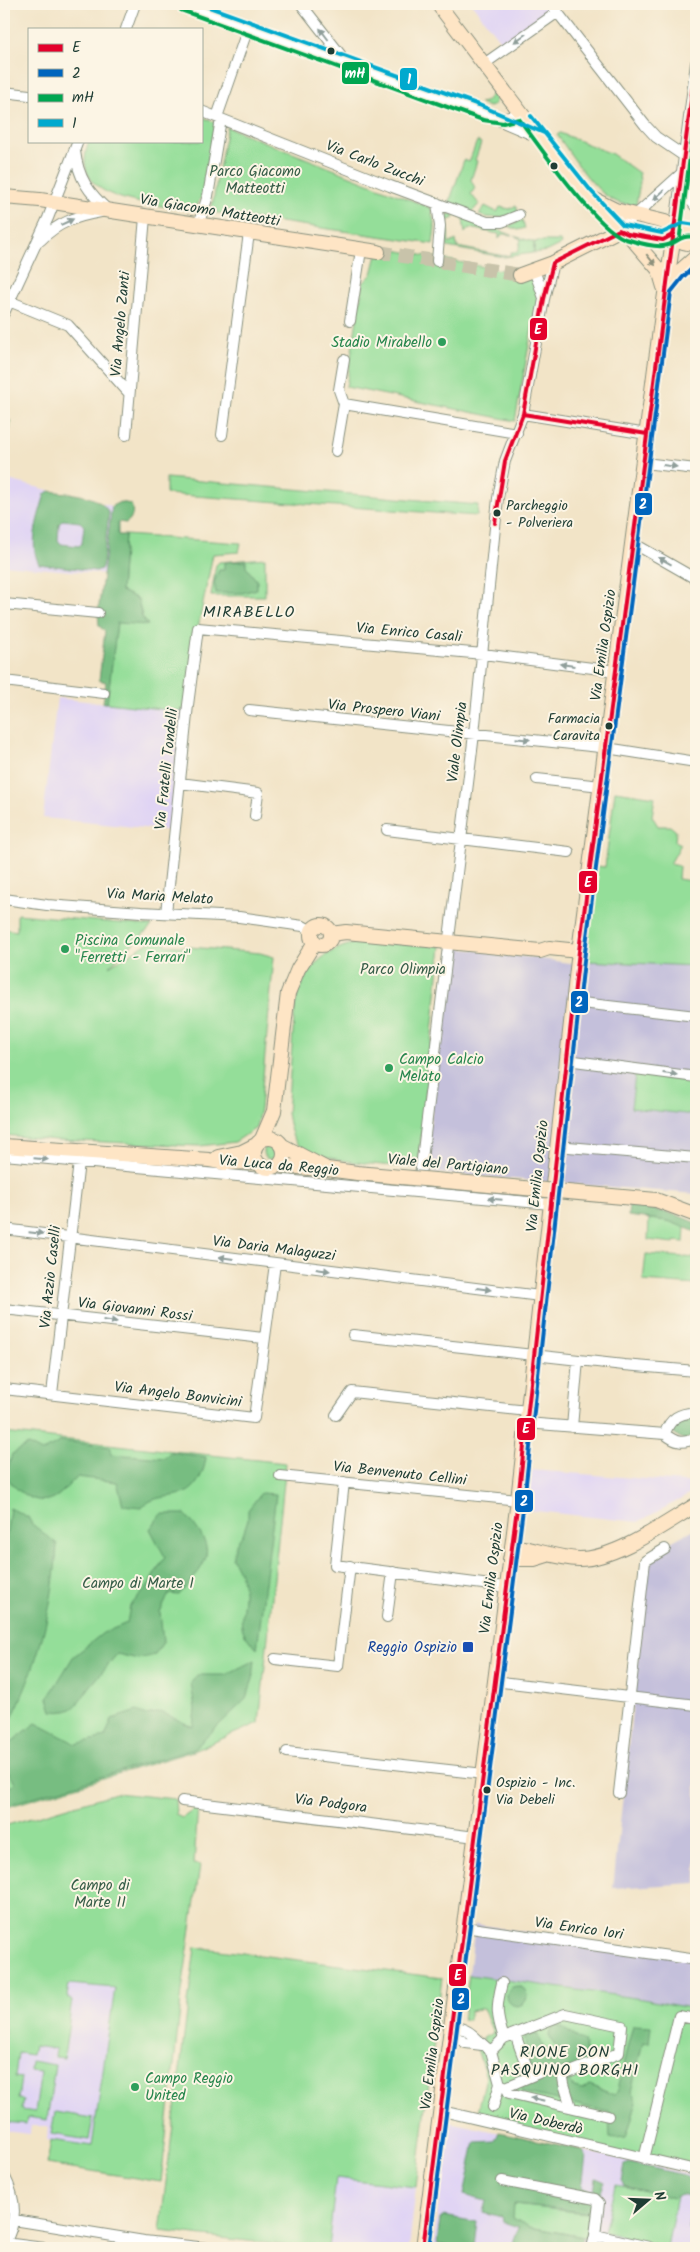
<svg xmlns="http://www.w3.org/2000/svg" width="700" height="2252" viewBox="0 0 700 2252" font-family="Kalam,sans-serif">
	<style>
		.built { fill: #e0d4f4 }
		.industrial { fill: #c4c0db }
		.green { fill: #94de99; stroke: #5a8e66 }
		.forest { fill: #77bd81; stroke: #4b7d5a; fill-rule: evenodd }
		.lines { fill: none; stroke-linecap: round; stroke-linejoin: round }
		.secondary-tunnel { stroke: #c8c3aa; stroke-width: 14; stroke-dasharray: 14 7; stroke-linecap: butt }
		.street-casing { stroke: #88907e; stroke-width: 12 }
		.secondary-casing { stroke: #88907e; stroke-width: 16 }
		.street { stroke: #fff; stroke-width: 10 }
		.secondary { stroke: #fee5c5; stroke-width: 14 }
		.secondary-bridge-casing { stroke: #88907e; stroke-width: 16; stroke-linecap: butt }
		.secondary-bridge { stroke: #fee5c5; stroke-width: 14 }
		.bus-1-casing { stroke: #fcf5e5; stroke-width: 8 }
		.bus-2-casing { stroke: #fcf5e5; stroke-width: 8 }
		.bus-3-casing { stroke: #fcf5e5; stroke-width: 8 }
		.bus-4-casing { stroke: #fcf5e5; stroke-width: 8 }
		.bus-1 { stroke: #e4002b; stroke-width: 4 }
		.bus-2 { stroke: #0065bd; stroke-width: 4 }
		.bus-3 { stroke: #00a651; stroke-width: 4 }
		.bus-4 { stroke: #00a9ce; stroke-width: 4 }
		.oneway { fill: #8f9e9a }
		.oneway2 { fill: #8e917c }
		.bus-dot { fill: #1f3d34; stroke: #fcf5e5; stroke-width: 2 }
		.leisure-dot { fill: #2e9e5b; stroke: #fcf5e5; stroke-width: 2 }
		.transit-dot { fill: #1a4fb4; stroke: #fcf5e5; stroke-width: 2 }
		.labels { text-anchor: middle; stroke-width: 4; stroke-linejoin: round; paint-order: stroke }
		.bus-label { font-size: 14px; fill: #1f3d34; stroke: #fcf5e5; text-anchor: start }
		.street-label { font-size: 15px; fill: #1f3d34; stroke: #fcf5e5 }
		.park-label { font-size: 15px; fill: #365d48; stroke: #fcf5e5 }
		.leisure-label { font-size: 15px; fill: #27864d; stroke: #fcf5e5; text-anchor: start }
		.transit-label { font-size: 15px; fill: #164399; stroke: #fcf5e5; text-anchor: end }
		.neighbourhood-label { font-size: 16px; letter-spacing: 1px; fill: #1f3d34; stroke: #fcf5e5 }
		.line-badge { stroke: #fcf5e5; stroke-width: 2 }
		.badge-label { font-size: 14px; text-anchor: middle; font-weight: bold; fill: #fff }
	</style>
	<rect width="100%" height="100%" fill="#fcf5e5"/>
	<filter id="ink" filterUnits="userSpaceOnUse"><feTurbulence type="fractalNoise" baseFrequency=".02" numOctaves="2"/><feDisplacementMap in="SourceGraphic" scale="10" xChannelSelector="R" yChannelSelector="G"/><feConvolveMatrix kernelMatrix="1 2 1 2 8 2 1 2 1" color-interpolation-filters="sRGB"/></filter>
	<filter id="wash" filterUnits="userSpaceOnUse"><feTurbulence type="fractalNoise" baseFrequency=".0096" numOctaves="4" result="noise"/><feDisplacementMap in="SourceGraphic" scale="20" xChannelSelector="R" yChannelSelector="G"/><feGaussianBlur stdDeviation="1.12" result="paint"/><feColorMatrix in="noise" values="0 0 0 0 0 0 0 0 0 0 0 0 0 0 0 0 0 1.4 0 .05"/><feComposite in="paint" operator="in"/></filter>
	<g filter="url(#wash)">
		<rect width="100%" height="100%" fill="#f2e4c7"/>
		<path class="built" d="M 472,4 L 548,4 L 553,11 L 505,47 Z
			M 4,479 L 112,506 L 104,574 L 4,565 Z
			M 57,698 L 187,712 L 175,831 L 43,818 Z
			M 531,1470 L 696,1483 L 696,1491 L 638,1522 L 527,1510 Z
			M 4,1979 L 115,1988 L 92,2146 L 47,2140 L 48,2126 L 31,2126 L 30,2134 L 4,2131 Z
			M 449,2122 L 696,2175 L 696,2248 L 433,2248 Z
			M 336,2177 L 416,2187 L 409,2248 L 328,2248 Z"/>
		<path class="industrial" d="M 450,947 L 570,963 L 585,961 L 696,966 L 696,1194 L 425,1172 Z
			M 696,1528 L 696,1883 L 613,1888 L 649,1554 Z
			M 696,1921 L 696,2010 L 469,1975 L 475,1924 L 690,1958 Z"/>
		<path class="green" d="M 492,91 L 496,99 L 494,105 L 489,107 L 479,103 L 485,102 L 492,94 Z
			M 201,116 L 215,123 L 202,195 L 195,210 C 157,204 65,205 89,141 L 201,141 Z
			M 227,127 L 431,208 L 435,227 L 433,244 L 211,212 Z
			M 560,133 L 612,154 L 639,173 L 640,182 L 636,205 C 630,204 623,205 617,202 C 594,193 572,155 557,135 Z
			M 477,141 L 481,143 L 475,160 L 477,161 L 471,180 L 475,188 L 471,194 L 479,204 L 472,212 L 449,203 L 464,160 L 469,162 Z
			M 516,205 L 518,212 C 504,217 493,220 479,215 L 485,206 L 497,212 L 500,207 L 510,209 Z
			M 448,214 L 453,214 L 454,218 L 447,221 L 449,244 L 456,240 L 457,247 L 504,256 L 510,255 L 511,252 L 518,252 L 521,239 L 514,236 L 534,242 L 533,253 L 504,257 L 447,247 L 445,220 Z
			M 465,218 L 512,235 L 502,234 L 499,239 L 499,234 L 469,228 L 465,233 L 463,219 Z
			M 522,220 L 525,228 L 518,230 L 508,226 Z
			M 639,223 L 648,223 L 661,229 L 654,231 L 632,225 Z
			M 538,241 L 560,241 L 561,244 L 547,251 L 534,253 L 535,242 Z
			M 379,247 L 532,276 L 538,296 L 515,421 L 346,387 L 363,283 L 372,274 Z
			M 4,419 L 11,421 L 7,441 L 4,440 Z
			M 166,478 L 478,505 L 477,516 L 166,494 Z
			M 125,535 L 241,543 L 239,552 L 213,554 L 198,628 L 187,712 L 107,703 L 117,622 L 148,625 L 142,617 L 138,599 L 121,591 Z
			M 265,558 L 265,596 L 211,596 L 216,565 L 219,562 Z
			M 615,791 L 655,797 L 652,816 L 658,826 L 670,826 L 676,831 L 675,841 L 681,844 L 670,864 L 679,866 L 678,879 L 696,882 L 696,966 L 585,961 L 596,866 L 605,867 Z
			M 17,914 L 152,926 L 109,966 L 162,935 L 166,945 L 260,953 L 274,957 L 260,1109 L 256,1128 L 235,1142 L 200,1146 L 56,1140 L 4,1135 L 4,929 L 17,931 Z
			M 360,942 L 441,946 L 418,1168 C 391,1165 314,1163 297,1143 C 290,1134 289,1123 287,1113 L 295,1006 C 304,968 322,950 360,942 Z
			M 635,1075 L 696,1082 L 695,1115 L 631,1108 Z
			M263 1152a7 7 0 1 1 14 0a7 7 0 1 1-14 0Z
			M 649,1219 L 668,1221 L 685,1227 L 684,1242 L 674,1241 L 674,1243 L 648,1240 Z
			M 646,1254 L 696,1258 L 696,1285 L 643,1281 Z
			M 4,1433 L 286,1463 L 259,1723 L 193,1751 L 4,1808 Z
			M 116,1793 L 175,1799 L 176,1815 L 182,1818 L 198,1807 L 194,1864 L 200,1865 L 182,1991 L 161,2182 L 47,2164 L 51,2140 L 92,2146 L 115,1988 L 69,1984 L 67,1997 L 72,2000 L 64,2058 L 55,2057 L 56,2049 L 34,2046 L 32,2055 L 18,2053 L 15,2077 L 21,2078 L 18,2099 L 24,2100 L 22,2110 L 35,2112 L 41,2072 L 30,2071 L 31,2061 L 55,2065 L 47,2120 L 27,2117 L 26,2124 L 4,2122 L 4,1826 Z
			M 195,1947 L 442,1978 L 416,2187 L 336,2178 L 328,2248 L 309,2248 L 160,2231 Z
			M 469,1975 L 642,1999 L 696,2009 L 696,2170 L 476,2120 L 486,2077 L 477,2049 L 482,2045 L 482,2038 L 493,2033 L 483,2008 L 470,2011 L 469,2020 L 463,2020 Z
			M 55,2112 L 93,2118 L 89,2140 L 51,2134 Z
			M 615,2185 L 677,2196 L 667,2247 L 604,2232 Z
			M 514,2205 L 595,2214 L 590,2238 L 529,2227 L 512,2218 Z"/>
		<path class="forest" d="M 49,491 C 69,494 99,493 109,513 L 103,563 L 101,569 L 96,571 L 39,564 C 28,543 39,515 45,494 ZM 63,520 L 80,522 L 84,526 L 82,543 L 79,546 L 61,544 L 58,540 L 59,524 Z
			M 120,502 L 131,504 C 134,512 133,518 126,523 L 118,522 L 118,535 L 125,535 L 121,591 L 138,599 L 142,617 L 148,625 L 117,623 L 107,703 L 103,703 L 106,682 L 99,680 L 105,631 L 99,626 L 98,613 L 112,506 Z
			M 246,561 L 246,567 L 257,581 L 257,589 L 242,593 L 216,593 L 214,582 L 219,570 L 224,570 L 224,562 Z
			M 629,1204 L 677,1215 L 696,1223 L 696,1232 L 668,1221 L 628,1216 Z
			M 696,1416 L 696,1435 L 684,1440 L 671,1432 C 673,1418 685,1418 696,1416 Z
			M 61,1441 L 111,1447 L 111,1454 L 165,1458 L 170,1452 L 206,1457 C 205,1469 198,1488 185,1493 C 167,1499 158,1494 141,1507 L 123,1505 L 117,1482 L 77,1477 C 70,1483 62,1494 54,1498 C 35,1507 14,1490 6,1475 L 12,1454 L 28,1445 L 42,1452 Z
			M 261,1493 L 276,1494 L 257,1649 C 233,1625 244,1621 244,1592 C 244,1581 238,1568 232,1558 L 236,1544 L 243,1534 L 248,1519 L 248,1510 Z
			M 10,1508 L 28,1517 L 32,1524 L 57,1544 C 54,1606 37,1669 9,1724 L 4,1721 L 4,1552 Z
			M 161,1514 L 185,1514 C 220,1553 208,1561 179,1595 L 169,1594 L 160,1612 L 163,1642 L 155,1655 L 138,1659 L 117,1654 C 109,1663 102,1673 94,1682 C 79,1698 79,1715 52,1711 L 48,1698 L 73,1657 L 103,1633 L 127,1623 L 130,1606 L 145,1590 L 165,1557 L 150,1529 Z
			M 255,1660 L 253,1679 L 246,1699 L 194,1749 L 4,1806 L 4,1783 L 10,1787 L 15,1782 L 5,1768 L 5,1747 L 36,1723 L 76,1744 L 105,1737 L 112,1719 L 137,1711 L 146,1715 L 161,1712 L 193,1727 L 195,1709 L 191,1683 L 197,1675 L 225,1675 Z
			M507 1996a10 10 0 1 1 20 0a10 10 0 1 1-20 0Z
			M 633,2025 L 651,2026 L 649,2043 L 643,2042 L 631,2092 L 637,2101 L 626,2138 L 615,2139 L 610,2138 L 609,2112 L 522,2092 L 520,2085 L 546,2072 L 567,2076 L 574,2088 L 582,2090 L 590,2085 L 614,2095 L 619,2091 L 618,2085 Z
			M 556,2026 L 561,2027 L 584,2042 C 591,2066 575,2069 555,2069 L 551,2065 L 532,2070 L 528,2062 C 531,2053 522,2044 526,2034 L 537,2034 L 545,2049 L 550,2052 L 562,2051 L 554,2045 L 549,2035 L 550,2031 Z
			M 499,2132 L 582,2150 L 586,2156 L 582,2188 L 594,2191 L 596,2178 L 605,2182 L 592,2213 L 514,2205 L 513,2218 L 529,2227 L 583,2237 L 581,2248 L 512,2248 L 518,2227 L 503,2222 L 501,2217 L 483,2212 L 486,2201 L 464,2195 L 475,2142 L 495,2141 Z
			M 629,2163 L 684,2175 L 694,2182 L 696,2198 L 681,2194 L 674,2198 L 624,2186 L 622,2182 L 625,2165 Z
			M 696,2212 L 696,2233 L 688,2228 L 690,2214 Z
			M 444,2216 L 477,2222 L 474,2246 L 483,2248 L 456,2248 L 437,2244 L 440,2219 Z"/>
	</g>
	<g filter="url(#ink)">
		<g class="lines">
			<path class="secondary-tunnel" d="M 378,252 L 520,275"/>
			<defs>
				<path id="street" d="M 183,4 L 477,111 L 540,138
					M 301,4 L 347,63
					M 551,4 L 645,125 L 656,137 L 684,156
					M 4,7 L 5,4
					M 126,29 L 135,4
					M 484,64 L 558,12
					M 4,92 L 29,95
					M 201,111 L 390,186 L 487,222 L 502,222 L 519,215
					M 217,117 L 248,28
					M 495,117 C 506,119 511,118 520,111
					M 686,141 L 696,139
					M 75,151 C 78,178 89,193 108,210
					M 683,177 L 691,201 L 696,207
					M 437,203 L 440,226 L 437,261
					M 198,225 L 208,196 L 221,119
					M 619,230 L 682,173
					M 674,234 L 696,63
					M 41,240 C 57,223 77,216 101,212
					M 534,270 L 544,298
					M 9,301 L 68,325 L 128,392
					M 4,313 L 48,218 L 78,141
					M 350,321 L 361,250
					M 344,360 L 339,390 L 344,404
					M 523,414 L 647,434
					M 126,435 L 145,217
					M 222,435 L 249,233
					M 336,451 L 344,404 L 517,433
					M 644,463 L 696,469
					M 633,543 L 696,579
					M 4,604 L 98,613
					M 4,681 L 104,693
					M 249,710 L 600,747 L 696,762
					M 537,779 L 601,786
					M 180,783 L 258,793 L 255,816
					M 387,830 L 569,852
					M 4,899 L 47,905 L 141,912 L 239,917 L 303,926 L 312,931
					M 166,913 L 188,705 L 198,628 L 483,654 L 616,671
					M 573,1002 L 696,1016
					M 567,1060 L 696,1077
					M 557,1146 L 696,1158
					M 4,1155 L 551,1204
					M 418,1192 L 474,734 L 498,498 L 505,461 L 523,414 L 544,299 L 553,263
					M 4,1229 L 540,1296
					M 4,1309 L 263,1338
					M 353,1335 L 624,1365 L 696,1371
					M 4,1389 L 254,1418 L 275,1264
					M 52,1394 L 79,1162
					M 336,1415 L 352,1392 L 528,1411
					M 526,1423 L 665,1434 C 676,1443 683,1444 696,1438
					M 572,1427 L 578,1360
					M 665,1434 C 669,1419 680,1412 696,1413
					M 280,1476 L 518,1500
					M 344,1482 L 335,1565 L 506,1587
					M 387,1617 L 393,1572
					M 275,1659 L 338,1666 L 350,1566
					M 494,1681 L 696,1705
					M 287,1752 L 484,1774
					M 619,1793 L 645,1561 L 665,1549
					M 182,1801 L 476,1837
					M 464,1927 L 690,1959
					M 502,1983 C 496,2007 496,2015 504,2038 L 565,2014 L 622,2026 L 619,2053 L 568,2073 L 546,2070 L 506,2087 L 500,2084 L 491,2051 L 504,2038
					M 453,2027 C 472,2028 476,2041 491,2051
					M 451,2034 L 466,2043 L 482,2045
					M 515,2034 L 530,2076
					M 562,2072 L 564,2084 L 571,2107
					M 506,2087 L 509,2093 L 608,2116
					M 493,2107 L 500,2084
					M 442,2111 L 696,2170
					M 644,2159 L 679,2016 L 695,2019
					M 4,2175 C 16,2198 18,2222 4,2244
					M 502,2181 L 595,2199 L 599,2203 L 595,2235
					M 14,2220 L 144,2241 L 207,2248
					M 5,2243 L 44,2248
					M 592,2248 L 595,2235 L 649,2247"/>
				<path id="secondary" d="M 438,4 L 559,163 L 610,223 L 628,234 L 663,240 L 684,229 L 696,231
					M 4,197 L 40,200 L 378,252
					M 593,199 L 615,210 L 665,222 L 683,242 L 696,245
					M 628,234 L 659,270 L 664,287
					M 520,275 L 553,263 L 619,230
					M 665,289 L 678,273 L 696,257
					M311 935a10 10 0 1 1 20 0a10 10 0 1 1-20 0Z
					M 331,934 L 346,932 L 540,951 L 549,948 L 579,951
					M254 1153a15 15 0 1 1 30 0a15 15 0 1 1-30 0Z
					M 262,1139 L 274,1111 L 288,993 L 298,969 L 315,942
					M 4,1146 L 209,1160 L 224,1163 L 257,1162
					M 283,1146 L 327,1169
					M 218,1157 L 242,1152 L 256,1145
					M 278,1165 L 319,1169
					M 656,1200 L 696,1215
					M 512,1546 C 535,1549 556,1558 579,1559 C 616,1559 664,1524 696,1505
					M 510,1559 L 534,1559 L 547,1555
					M 423,2248 L 518,1500 L 579,951 L 662,314 L 674,234"/>
			</defs>
			<use href="#street" class="street-casing"/>
			<use href="#secondary" class="secondary-casing"/>
			<use href="#street" class="street"/>
			<use href="#secondary" class="secondary"/>
			<defs>
				<path id="secondary-bridge" d="M 327,1169 L 357,1173 L 656,1200"/>
			</defs>
			<use href="#secondary-bridge" class="secondary-bridge-casing"/>
			<use href="#secondary-bridge" class="secondary-bridge"/>
			<defs>
				<path id="bus-1" d="M 523,414 L 647,434
					M 495,523 L 505,461 L 523,414 L 544,299 L 553,263 L 619,230 L 628,234 L 663,240 L 674,234
					M 423,2248 L 518,1500 L 579,951 L 696,63"/>
				<path id="bus-2" d="M 429,2248 L 524,1501 L 585,952 L 671,292 L 683,277 L 696,265"/>
				<path id="bus-3" d="M 181,10 L 483,120 L 503,123 L 519,119 C 539,145 600,235 629,240 C 639,243 653,247 663,246 C 676,245 679,234 695,237
					M 680,235 L 696,110"/>
				<path id="bus-4" d="M 201,4 L 479,105 L 544,133
					M 531,116 L 591,191 L 623,225 L 662,233 L 683,223 L 696,225"/>
			</defs>
			<use href="#bus-1" class="bus-1-casing"/>
			<use href="#bus-2" class="bus-2-casing"/>
			<use href="#bus-3" class="bus-3-casing"/>
			<use href="#bus-4" class="bus-4-casing"/>
			<use href="#bus-1" class="bus-1"/>
			<use href="#bus-2" class="bus-2"/>
			<use href="#bus-3" class="bus-3"/>
			<use href="#bus-4" class="bus-4"/>
		</g>
		<defs><path id="oneway-solid" d="M-6-.8H1V-3.2L6.5 0L1 3.2V.8H-6Z" transform="scale(1.25)"/></defs>
		<g class="oneway">
			<use href="#oneway-solid" transform="translate(324 34) rotate(-127)"/>
			<use href="#oneway-solid" transform="translate(520 38) rotate(145)"/>
			<use href="#oneway-solid" transform="translate(659 195) rotate(137)"/>
			<use href="#oneway-solid" transform="translate(67 222) rotate(-25)"/>
			<use href="#oneway-solid" transform="translate(670 466) rotate(7)"/>
			<use href="#oneway-solid" transform="translate(665 561) rotate(-151)"/>
			<use href="#oneway-solid" transform="translate(567 665) rotate(-173)"/>
			<use href="#oneway-solid" transform="translate(523 739) rotate(6)"/>
			<use href="#oneway-solid" transform="translate(670 1074) rotate(7)"/>
			<use href="#oneway-solid" transform="translate(41 1159) rotate(5)"/>
			<use href="#oneway-solid" transform="translate(495 1199) rotate(-175)"/>
			<use href="#oneway-solid" transform="translate(36 1233) rotate(6)"/>
			<use href="#oneway-solid" transform="translate(226 1258) rotate(-172)"/>
			<use href="#oneway-solid" transform="translate(323 1270) rotate(7)"/>
			<use href="#oneway-solid" transform="translate(484 1289) rotate(7)"/>
			<use href="#oneway-solid" transform="translate(110 1321) rotate(7)"/>
			<use href="#oneway-solid" transform="translate(537 2099) rotate(-167)"/>
		</g>
		<use class="oneway2" href="#oneway-solid" transform="translate(651 260) rotate(51)"/>
	</g>
	<g class="bus-dot">
		<circle cx="331" cy="51" r="4.5"/>
		<circle cx="554" cy="166" r="4.5"/>
		<circle cx="497" cy="513" r="4.5"/>
		<circle cx="609" cy="726" r="4.5"/>
		<circle cx="487" cy="1790" r="4.5"/>
	</g>
	<g class="leisure-dot">
		<circle cx="442" cy="342" r="5"/>
		<circle cx="65" cy="949" r="5"/>
		<circle cx="389" cy="1068" r="5"/>
		<circle cx="135" cy="2087" r="5"/>
	</g>
	<rect class="transit-dot" x="462" y="1641" width="12" height="12" rx="2.5"/>
	<g class="labels">
		<g class="bus-label">
			<text x="506" y="510">Parcheggio<tspan x="506" dy="17">- Polveriera</tspan></text>
			<text x="600" y="723" text-anchor="end">Farmacia<tspan x="600" dy="17">Caravita</tspan></text>
			<text x="496" y="1787">Ospizio - Inc.<tspan x="496" dy="17">Via Debeli</tspan></text>
		</g>
		<g class="street-label">
			<text transform="translate(375 163) rotate(21)" y="5">Via Carlo Zucchi</text>
			<text transform="translate(210 210) rotate(9)" y="5">Via Giacomo Matteotti</text>
			<text transform="translate(120 324) rotate(-85)" y="5">Via Angelo Zanti</text>
			<text transform="translate(409 632) rotate(5)" y="5">Via Enrico Casali</text>
			<text transform="translate(603 645) rotate(-82)" y="5">Via Emilia Ospizio</text>
			<text transform="translate(384 710) rotate(6)" y="5">Via Prospero Viani</text>
			<text transform="translate(457 742) rotate(-83)" y="5">Viale Olimpia</text>
			<text transform="translate(166 769) rotate(-84)" y="5">Via Fratelli Tondelli</text>
			<text transform="translate(160 896) rotate(3)" y="5">Via Maria Melato</text>
			<text transform="translate(448 1164) rotate(5)" y="5">Viale del Partigiano</text>
			<text transform="translate(279 1165) rotate(5)" y="5">Via Luca da Reggio</text>
			<text transform="translate(537 1176) rotate(-84)" y="5">Via Emilia Ospizio</text>
			<text transform="translate(274 1248) rotate(7)" y="5">Via Daria Malaguzzi</text>
			<text transform="translate(50 1277) rotate(-84)" y="5">Via Azzio Caselli</text>
			<text transform="translate(135 1309) rotate(7)" y="5">Via Giovanni Rossi</text>
			<text transform="translate(178 1394) rotate(7)" y="5">Via Angelo Bonvicini</text>
			<text transform="translate(400 1473) rotate(6)" y="5">Via Benvenuto Cellini</text>
			<text transform="translate(491 1578) rotate(-83)" y="5">Via Emilia Ospizio</text>
			<text transform="translate(331 1803) rotate(7)" y="5">Via Podgora</text>
			<text transform="translate(579 1928) rotate(8)" y="5">Via Enrico Iori</text>
			<text transform="translate(432 2054) rotate(-83)" y="5">Via Emilia Ospizio</text>
			<text transform="translate(546 2121) rotate(13)" y="5">Via Doberdò</text>
		</g>
		<g class="park-label">
			<text x="255" y="176">Parco Giacomo<tspan x="255" dy="17">Matteotti</tspan></text>
			<text x="403" y="974">Parco Olimpia</text>
			<text x="138" y="1588">Campo di Marte I</text>
			<text x="100" y="1890">Campo di<tspan x="100" dy="17">Marte II</tspan></text>
		</g>
		<g class="leisure-label">
			<text x="432" y="347" text-anchor="end">Stadio Mirabello</text>
			<text x="75" y="945">Piscina Comunale<tspan x="75" dy="17">"Ferretti - Ferrari"</tspan></text>
			<text x="399" y="1064">Campo Calcio<tspan x="399" dy="17">Melato</tspan></text>
			<text x="145" y="2083">Campo Reggio<tspan x="145" dy="17">United</tspan></text>
		</g>
		<g class="transit-label">
			<text x="457" y="1652">Reggio Ospizio</text>
		</g>
		<g class="neighbourhood-label">
			<text x="249" y="617">MIRABELLO</text>
			<text x="565" y="2057">RIONE DON<tspan x="565" dy="18">PASQUINO BORGHI</tspan></text>
		</g>
	</g>
	<g class="line-badge">
		<rect x="341" y="61" width="29" height="24" rx="5" fill="#00a651"/>
		<rect x="399" y="67" width="19" height="24" rx="5" fill="#00a9ce"/>
		<rect x="529" y="317" width="19" height="24" rx="5" fill="#e4002b"/>
		<rect x="634" y="492" width="19" height="24" rx="5" fill="#0065bd"/>
		<rect x="578" y="870" width="20" height="24" rx="5" fill="#e4002b"/>
		<rect x="570" y="990" width="19" height="24" rx="5" fill="#0065bd"/>
		<rect x="516" y="1417" width="20" height="24" rx="5" fill="#e4002b"/>
		<rect x="514" y="1489" width="20" height="24" rx="5" fill="#0065bd"/>
		<rect x="448" y="1963" width="19" height="24" rx="5" fill="#e4002b"/>
		<rect x="451" y="1987" width="19" height="24" rx="5" fill="#0065bd"/>
	</g>
	<g class="badge-label">
		<text x="355" y="78">mH</text>
		<text x="409" y="84">1</text>
		<text x="538" y="334">E</text>
		<text x="643" y="509">2</text>
		<text x="588" y="887">E</text>
		<text x="579" y="1007">2</text>
		<text x="526" y="1433">E</text>
		<text x="524" y="1506">2</text>
		<text x="458" y="1980">E</text>
		<text x="461" y="2004">2</text>
	</g>
	<rect width="700" height="2252" fill="none" stroke="#fcf5e5" stroke-width="20"/>
	<rect x="28" y="28" width="175" height="115" fill="#fcf5e5" stroke="#a4ab9e"/>
	<rect x="38" y="44" width="25" height="8" fill="#e4002b" stroke="#a4ab9e"/>
	<text x="72" y="52" font-size="15" fill="#1f3d34">E</text>
	<rect x="38" y="69" width="25" height="8" fill="#0065bd" stroke="#a4ab9e"/>
	<text x="72" y="78" font-size="15" fill="#1f3d34">2</text>
	<rect x="38" y="94" width="25" height="8" fill="#00a651" stroke="#a4ab9e"/>
	<text x="72" y="102" font-size="15" fill="#1f3d34">mH</text>
	<rect x="38" y="119" width="25" height="8" fill="#00a9ce" stroke="#a4ab9e"/>
	<text x="72" y="128" font-size="15" fill="#1f3d34">1</text>
	<g transform="translate(648 2200) rotate(71)" stroke="#fcf5e5" stroke-width="4" paint-order="stroke">
	<path d="M0-4L9 19L0 12L-9 19Z" fill="#1f3d34"/>
	<text y="-8" font-size="14" font-weight="bold" text-anchor="middle" fill="#1f3d34">N</text>
	</g>
</svg>
